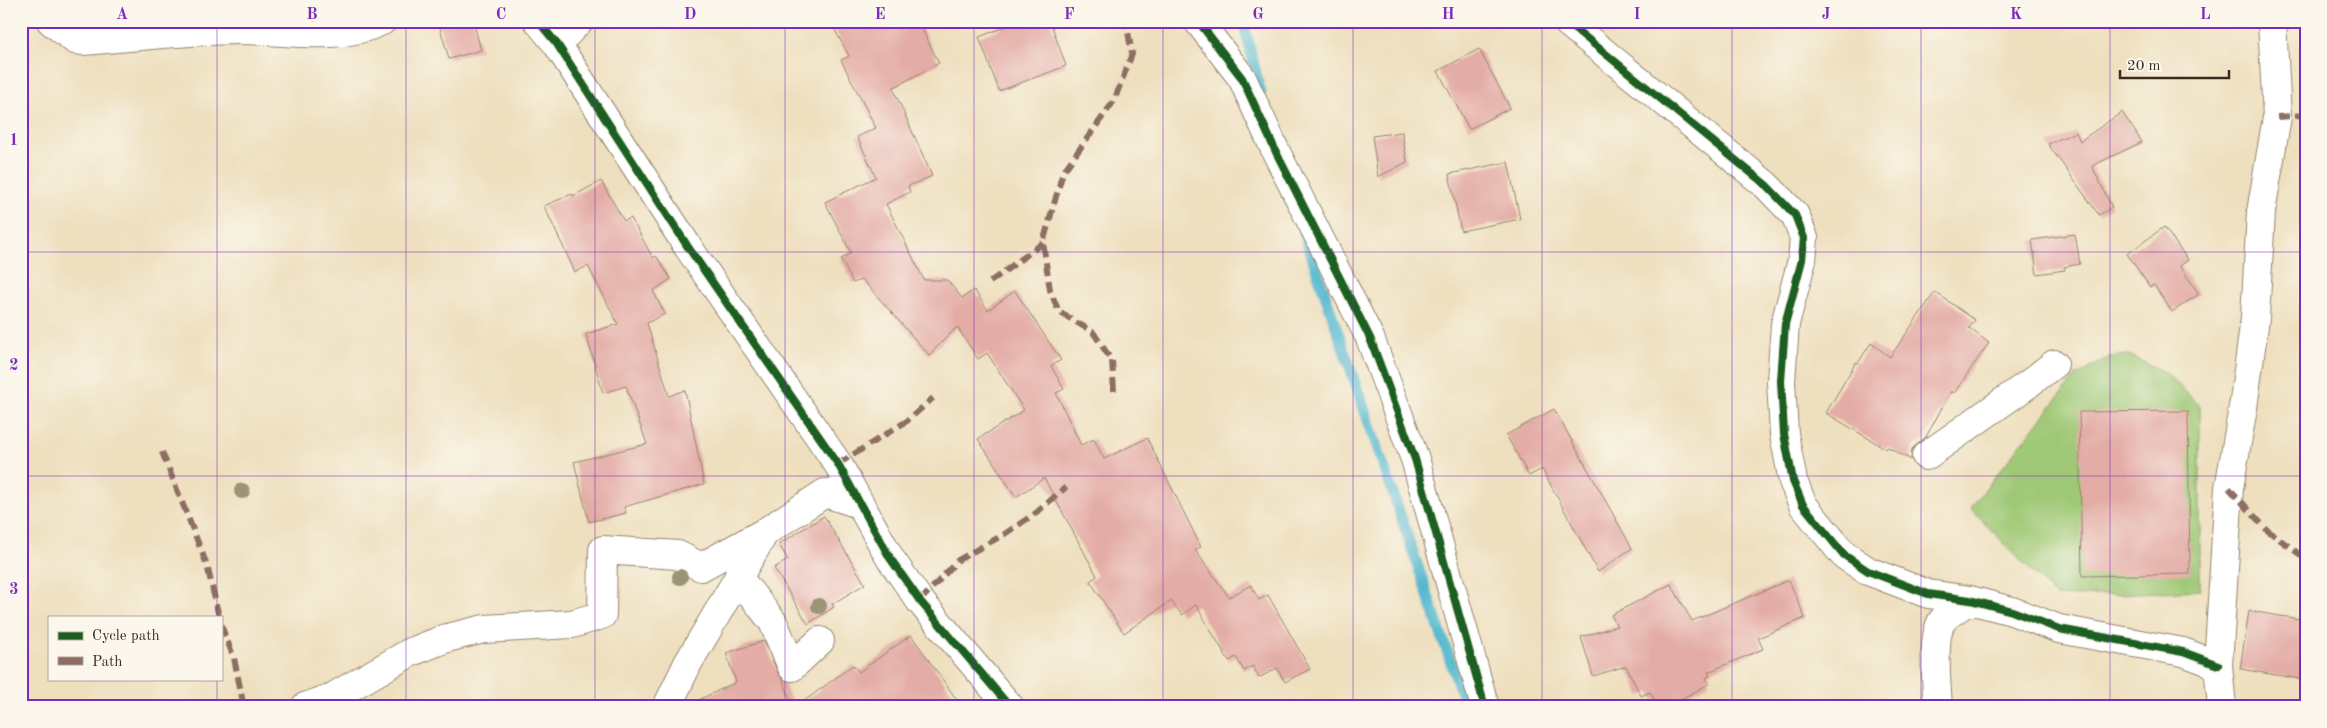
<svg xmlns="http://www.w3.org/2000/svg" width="2327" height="728" viewBox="0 0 2327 728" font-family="'Old Standard TT',serif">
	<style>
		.green { fill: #9ec874; stroke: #6c7949 }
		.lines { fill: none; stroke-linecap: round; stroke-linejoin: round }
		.stream { stroke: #4eb5cd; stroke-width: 11 }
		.building { fill: #e3aca6 }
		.street-casing { stroke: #94846e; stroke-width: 30 }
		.street { stroke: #fff; stroke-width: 28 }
		.quiet { stroke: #8d6e63; stroke-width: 6; stroke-dasharray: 12 6; stroke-linecap: butt }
		.cycleway-casing { stroke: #fbf7ec; stroke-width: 11 }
		.cycleway { stroke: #1b5e20; stroke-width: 8 }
		.tree { fill: #9c9574 }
		.grid { fill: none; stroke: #7b2cbf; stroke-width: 1; stroke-opacity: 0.55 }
		.neatline { fill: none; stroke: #7b2cbf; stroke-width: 2 }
		.grid-label { font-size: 16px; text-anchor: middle; font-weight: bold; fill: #7b2cbf }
	</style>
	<rect width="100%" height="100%" fill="#fbf7ec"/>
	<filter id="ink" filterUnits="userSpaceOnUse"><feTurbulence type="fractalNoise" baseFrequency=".02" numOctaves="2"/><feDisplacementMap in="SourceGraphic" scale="10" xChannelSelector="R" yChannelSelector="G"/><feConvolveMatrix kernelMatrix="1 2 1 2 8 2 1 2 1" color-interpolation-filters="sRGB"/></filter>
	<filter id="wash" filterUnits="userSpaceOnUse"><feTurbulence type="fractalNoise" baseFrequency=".0096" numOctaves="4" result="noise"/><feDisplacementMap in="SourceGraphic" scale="20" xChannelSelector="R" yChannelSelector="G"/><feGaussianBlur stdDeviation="1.12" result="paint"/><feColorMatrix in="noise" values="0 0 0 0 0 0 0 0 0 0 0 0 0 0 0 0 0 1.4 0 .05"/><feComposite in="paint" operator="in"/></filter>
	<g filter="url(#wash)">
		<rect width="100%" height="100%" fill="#eedfbe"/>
		<path class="green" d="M 2129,355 L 2166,373 L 2200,406 L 2200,590 L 2056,597 L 1970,508 L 2075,377 L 2110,357 Z"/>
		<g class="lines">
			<path class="stream" d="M 1241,21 L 1244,25 L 1261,93
				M 1304,233 L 1466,707"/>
		</g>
		<g id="blocks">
			<path class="building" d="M 438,21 L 473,21 L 481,50 L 449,59 Z
				M 830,21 L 918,21 L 939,63 L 893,88 L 932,176 L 908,186 L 910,192 L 886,204 L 924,280 L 947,280 L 962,298 L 974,290 L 988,310 L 1015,291 L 1061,360 L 1051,366 L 1064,389 L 1056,393 L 1081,445 L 1094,439 L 1104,459 L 1147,438 L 1201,547 L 1195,550 L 1229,597 L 1251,585 L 1259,600 L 1268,595 L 1310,669 L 1285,682 L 1277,668 L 1259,678 L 1253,666 L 1244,671 L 1236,657 L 1229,661 L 1196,605 L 1182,615 L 1171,601 L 1124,633 L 1090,581 L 1097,576 L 1044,478 L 1016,497 L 978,439 L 1024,410 L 987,353 L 978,359 L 957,327 L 929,355 L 862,279 L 853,283 L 841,259 L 851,253 L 825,202 L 876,177 L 857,137 L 876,128 L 841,60 L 849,56 Z
				M 1020,21 L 1050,21 L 1066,66 L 999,91 L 979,37 Z
				M 1479,49 L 1510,108 L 1469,129 L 1438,71 Z
				M 2122,112 L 2142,142 L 2092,166 L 2112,207 L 2099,215 L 2048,144 L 2076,132 L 2080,141 Z
				M 1402,132 L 1407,162 L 1378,177 L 1372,136 Z
				M 1508,162 L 1520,219 L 1461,231 L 1449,174 Z
				M 601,181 L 624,221 L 631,218 L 653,258 L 656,256 L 671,279 L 653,291 L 665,314 L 647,323 L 669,396 L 685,390 L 704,484 L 624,507 L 626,513 L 589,522 L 574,462 L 647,444 L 626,386 L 603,393 L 586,334 L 618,324 L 588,266 L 575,272 L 544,206 L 572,194 L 573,196 Z
				M 2164,227 L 2188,260 L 2180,266 L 2199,294 L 2172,312 L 2154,285 L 2150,287 L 2127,254 Z
				M 2075,234 L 2080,264 L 2064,267 L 2065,270 L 2037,274 L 2032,240 Z
				M 1935,292 L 1975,320 L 1969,328 L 1989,343 L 1954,393 L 1951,391 L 1926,437 L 1912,449 L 1911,460 L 1888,447 L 1886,449 L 1826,413 L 1856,362 L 1858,363 L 1871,343 L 1890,357 Z
				M 1554,409 L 1632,548 L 1598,572 L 1542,469 L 1529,476 L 1506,435 Z
				M 2188,411 L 2190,574 L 2082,576 L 2079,412 Z
				M 824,516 L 865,584 L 832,604 L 834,607 L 808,624 L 774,568 L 788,560 L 779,544 Z
				M 1789,580 L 1805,618 L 1758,638 L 1763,649 L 1708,672 L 1710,676 L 1706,678 L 1709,684 L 1666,707 L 1658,707 L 1650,692 L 1641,696 L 1626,666 L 1593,676 L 1581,637 L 1617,626 L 1611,615 L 1671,584 L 1692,621 Z
				M 2249,611 L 2306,620 L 2306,680 L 2240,669 Z
				M 911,635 L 962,707 L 796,707 L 853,665 L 859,672 Z
				M 764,641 L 778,673 L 783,680 L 793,707 L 684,707 L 736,682 L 726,653 Z"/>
		</g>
	</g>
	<g filter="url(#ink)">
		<use href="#blocks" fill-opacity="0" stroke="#94846e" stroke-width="1"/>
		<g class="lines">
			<defs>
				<path id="street" d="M 51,21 L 75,40 L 84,41 C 136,37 188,30 240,30 C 287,30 338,42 382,21
					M 538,21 L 557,44 L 688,247 L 838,464 L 890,558 L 920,601 L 1010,707
					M 1198,21 L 1242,78 L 1277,154 L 1370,338 L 1415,459 L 1485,707
					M 1568,23 L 1766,185 L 1795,215 L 1804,238 L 1802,260 L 1785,324 L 1781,381 L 1784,434 L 1793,481 L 1803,505 L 1844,555 L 1868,571 L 1928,594 L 1970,600 L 2012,611 L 2059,629 L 2183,652 L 2218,665
					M 557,44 L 579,21
					M 1926,456 L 2027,385 L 2054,364
					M 738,577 L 773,622 L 792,667 L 820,641
					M 305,707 L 333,697 L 411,652 L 447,638 L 484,629 L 572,624 L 602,615 L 603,550 L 678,555 L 701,567 L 765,532
					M 667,707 L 688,663 L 765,532 L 825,493 L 859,504
					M 1938,707 C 1937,686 1931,638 1942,621 C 1949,612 1961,606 1970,600
					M 2222,707 L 2218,665 L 2229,488 L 2243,408 L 2255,318 L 2261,212 L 2277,117 L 2272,21"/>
			</defs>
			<use href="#street" class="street-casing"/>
			<use href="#street" class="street"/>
			<path class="quiet" d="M 2277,117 L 2306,115
				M 990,282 L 1043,243
				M 1114,391 L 1112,361 L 1093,332 L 1059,312 L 1050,290 L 1043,243 L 1063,172 L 1114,101 L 1132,54 L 1126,21
				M 162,452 L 207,565 L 219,617
				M 838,464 L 907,421 L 933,398
				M 2229,488 L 2267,530 L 2306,559
				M 920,601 L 958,560 L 1003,535 L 1036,513 L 1066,487
				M 221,625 L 234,658 L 244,707"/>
			<defs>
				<path id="cycleway" d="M 538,21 L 557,44 L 688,247 L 838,464 L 890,558 L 920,601 L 1010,707
					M 1198,21 L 1242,78 L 1277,154 L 1370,338 L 1415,459 L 1485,707
					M 1568,23 L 1766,185 L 1795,215 L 1804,238 L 1802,260 L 1785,324 L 1781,381 L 1784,434 L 1793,481 L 1803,505 L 1844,555 L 1868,571 L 1928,594 L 1970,600 L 2012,611 L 2059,629 L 2183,652 L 2218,665"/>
			</defs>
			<use href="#cycleway" class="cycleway-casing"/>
			<use href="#cycleway" class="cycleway"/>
		</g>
		<g class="tree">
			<circle cx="242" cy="491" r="8"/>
			<circle cx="680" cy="577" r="8"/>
			<circle cx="819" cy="606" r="8"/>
		</g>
	</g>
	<path class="grid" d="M 217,21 L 217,617M 406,21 L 406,707M 595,21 L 595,707M 785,21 L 785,707M 974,21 L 974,707M 1163,21 L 1163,707M 1353,21 L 1353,707M 1542,21 L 1542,707M 1732,21 L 1732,707M 1921,21 L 1921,707M 2110,21 L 2110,707M 21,252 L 2306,252M 21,476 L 2306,476M 217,679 L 217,707"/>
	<rect width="2327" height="728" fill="none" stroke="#fbf7ec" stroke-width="55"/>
	<rect x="48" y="616" width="175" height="65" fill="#fbf7ec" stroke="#aea59a"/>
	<rect x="58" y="632" width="25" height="8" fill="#1b5e20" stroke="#aea59a"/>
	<text x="92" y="640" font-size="15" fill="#3b2a1e">Cycle path</text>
	<rect x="58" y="657" width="25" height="8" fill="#8d6e63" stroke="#aea59a"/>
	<text x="92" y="666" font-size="15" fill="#3b2a1e">Path</text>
	<path d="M2120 70v8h109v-8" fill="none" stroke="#3b2a1e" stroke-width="2.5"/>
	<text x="2127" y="70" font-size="15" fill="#3b2a1e" stroke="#fbf7ec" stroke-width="4" paint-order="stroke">20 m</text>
	<rect x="28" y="28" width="2272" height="672" class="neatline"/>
	<g class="grid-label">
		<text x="122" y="19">A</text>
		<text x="312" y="19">B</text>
		<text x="501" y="19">C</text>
		<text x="690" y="19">D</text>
		<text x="880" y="19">E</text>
		<text x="1069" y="19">F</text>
		<text x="1258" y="19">G</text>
		<text x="1448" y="19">H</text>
		<text x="1637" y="19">I</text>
		<text x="1826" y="19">J</text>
		<text x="2016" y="19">K</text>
		<text x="2205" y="19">L</text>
		<text x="14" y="145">1</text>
		<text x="14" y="370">2</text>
		<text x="14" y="594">3</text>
	</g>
</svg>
